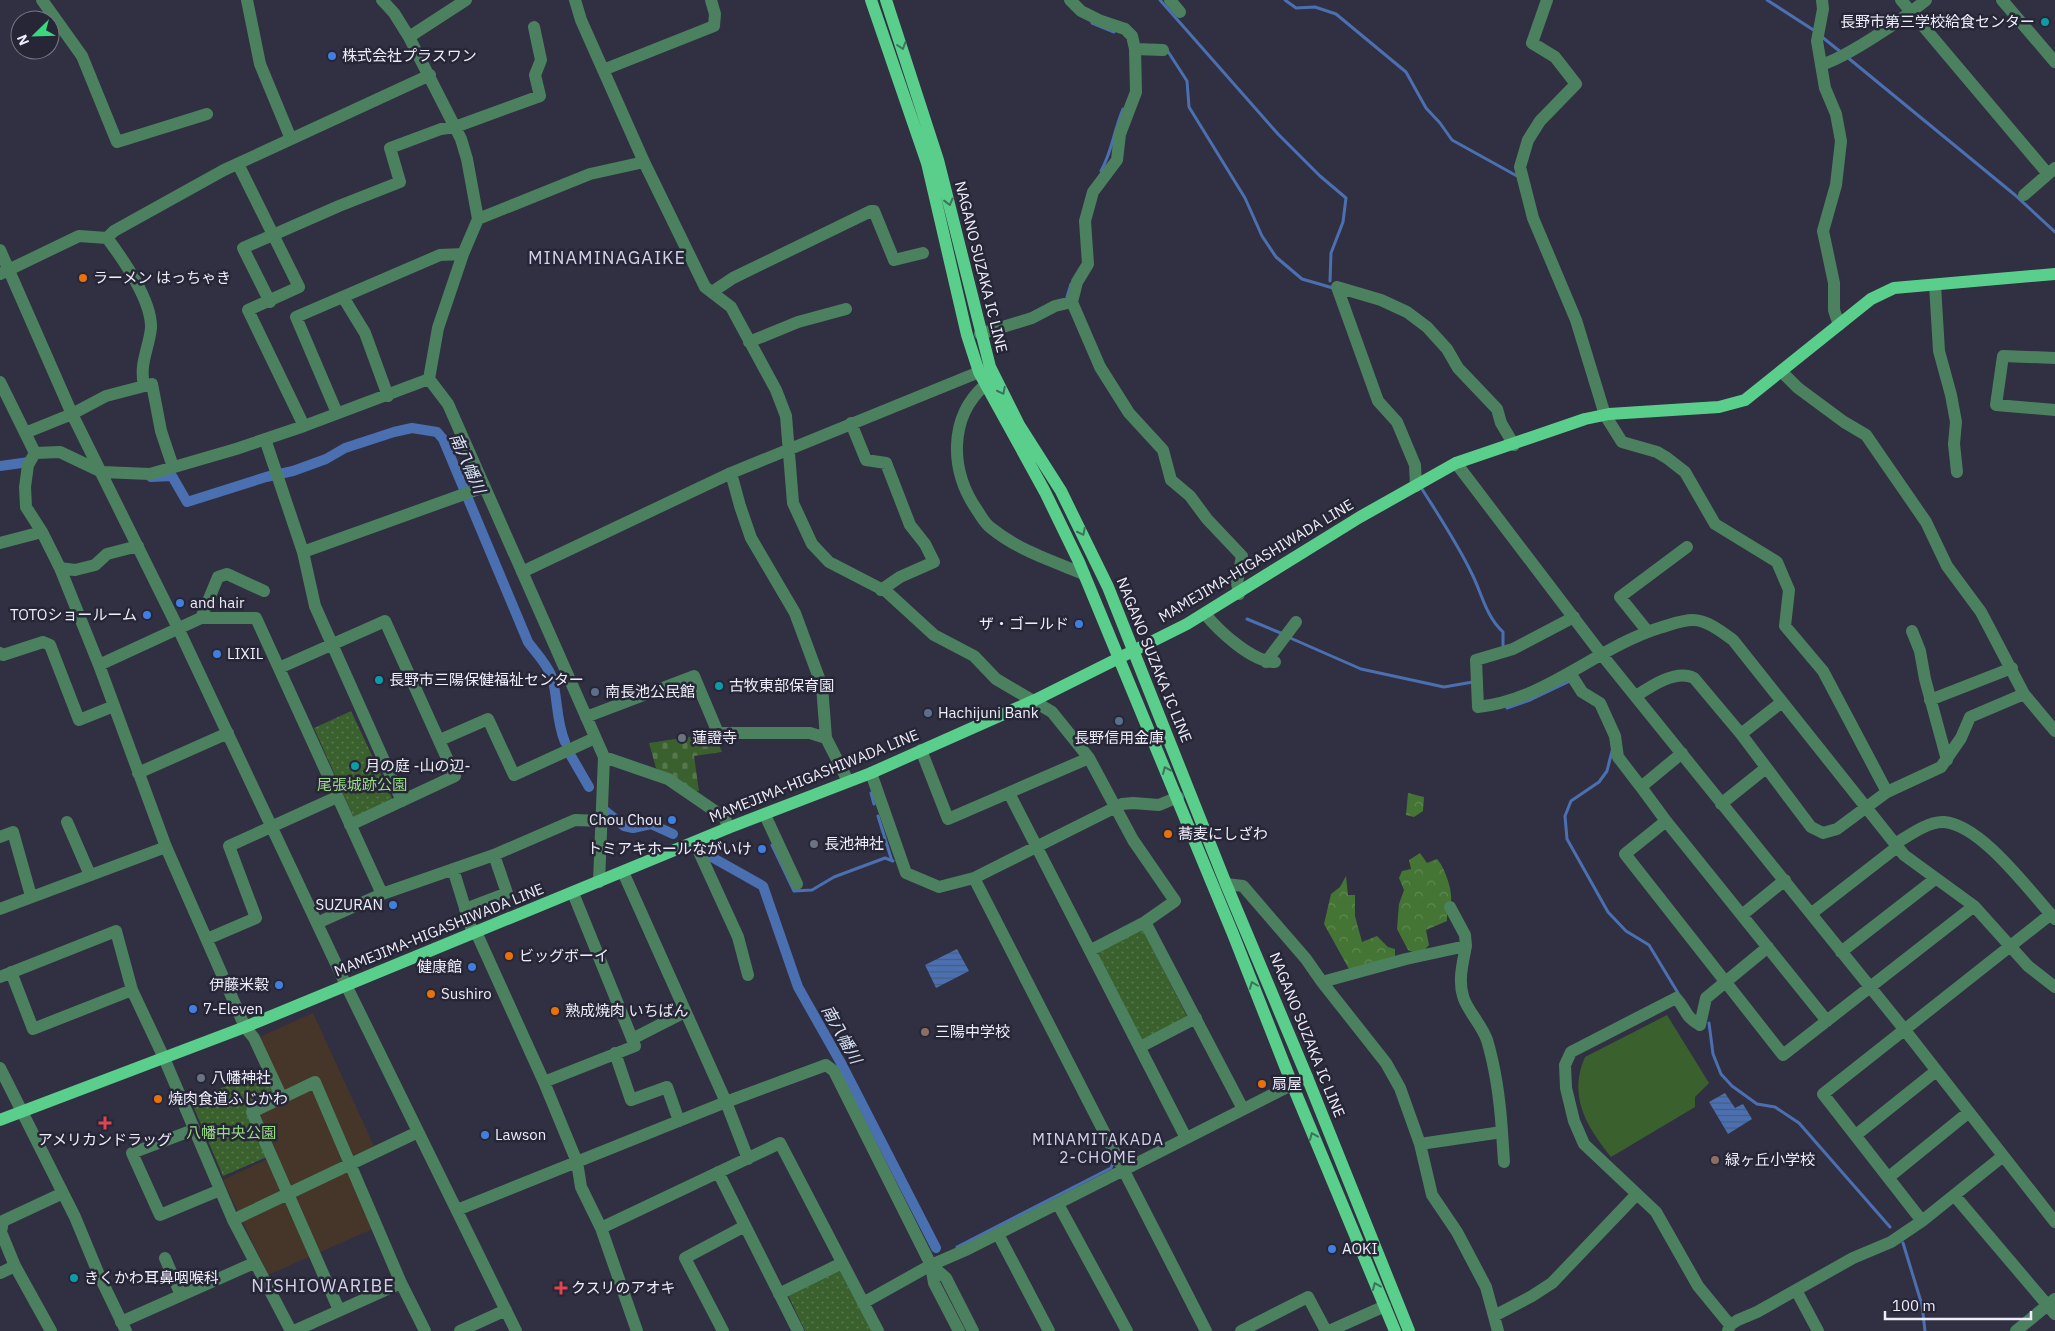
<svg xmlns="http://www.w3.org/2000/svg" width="2055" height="1331" viewBox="0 0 2055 1331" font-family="'IBM Plex Sans','Noto Sans JP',sans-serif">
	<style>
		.commercial { fill: #453629 }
		.grass { fill: #3a602e }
		.forest { fill: url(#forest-crowns) }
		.cemetery { fill: url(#cemetery-stones) }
		.park { fill: url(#park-dots) }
		.water { fill: url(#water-rules) }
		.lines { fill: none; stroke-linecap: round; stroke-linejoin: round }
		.stream { stroke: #4b70b1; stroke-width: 3 }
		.canal { stroke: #4b70b1; stroke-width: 10 }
		.minor { stroke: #4c8160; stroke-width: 12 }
		.major { stroke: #5acf8b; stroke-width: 12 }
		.oneway { stroke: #3e725d }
		.culture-dot { fill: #0f9aa8; stroke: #272637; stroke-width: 2 }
		.shop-dot { fill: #3f7fe0; stroke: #272637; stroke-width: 2 }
		.food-dot { fill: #e8710a; stroke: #272637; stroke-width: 2 }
		.service-dot { fill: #5c6f8a; stroke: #272637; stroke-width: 2 }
		.worship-dot { fill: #6b7280; stroke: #272637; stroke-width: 2 }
		.education-dot { fill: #8d6e63; stroke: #272637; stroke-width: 2 }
		.health-dot { fill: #e0444e; stroke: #272637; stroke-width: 2 }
		.labels { text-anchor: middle; stroke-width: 5; stroke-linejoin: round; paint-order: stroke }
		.poi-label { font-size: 15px; fill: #eeedfa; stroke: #272637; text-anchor: start }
		.street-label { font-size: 15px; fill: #eeedfa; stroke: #272637 }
		.park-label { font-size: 15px; fill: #98dd82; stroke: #272637 }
		.water-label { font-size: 16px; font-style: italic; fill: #d9e4f7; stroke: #272637 }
		.neighbourhood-label { font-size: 16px; letter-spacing: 1px; fill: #d3d1e9; stroke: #272637 }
		.quarter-label { font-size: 18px; letter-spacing: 1px; fill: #d3d1e9; stroke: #272637 }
	</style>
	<defs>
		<pattern id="forest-crowns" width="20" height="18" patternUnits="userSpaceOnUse" patternTransform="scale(1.25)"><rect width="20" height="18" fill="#447534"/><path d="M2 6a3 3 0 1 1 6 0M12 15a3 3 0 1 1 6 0" fill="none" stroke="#5f8952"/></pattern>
		<pattern id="cemetery-stones" width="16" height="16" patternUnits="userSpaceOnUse" patternTransform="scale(1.25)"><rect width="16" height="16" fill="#3a602e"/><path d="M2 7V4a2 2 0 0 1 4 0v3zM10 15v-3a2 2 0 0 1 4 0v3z" fill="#57774d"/></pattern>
		<pattern id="park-dots" width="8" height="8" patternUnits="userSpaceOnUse" patternTransform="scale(1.25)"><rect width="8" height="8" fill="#3a602e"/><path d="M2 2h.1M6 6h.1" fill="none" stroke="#57774d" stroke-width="1.8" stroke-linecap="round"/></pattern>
		<pattern id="water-rules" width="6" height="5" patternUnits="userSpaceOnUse" patternTransform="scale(1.25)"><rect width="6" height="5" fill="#4b70b1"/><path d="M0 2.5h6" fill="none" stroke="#495c7e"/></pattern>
	</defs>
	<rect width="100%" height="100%" fill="#312f42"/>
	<path class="commercial" d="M 313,1013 L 374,1146 L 344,1160 L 375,1228 L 268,1275 L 223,1180 L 270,1158 L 250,1111 L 286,1093 L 260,1042 L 262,1036 Z"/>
	<path class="grass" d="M 1667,1015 L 1709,1083 L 1695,1097 L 1695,1107 L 1611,1157 C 1586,1126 1568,1096 1585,1057 Z"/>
	<path class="forest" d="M 1408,793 L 1424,797 L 1423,811 L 1414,817 L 1406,815 Z
		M 1420,853 L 1427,863 L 1437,859 C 1444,866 1453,891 1451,901 C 1450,909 1446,912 1447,921 L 1426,930 L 1429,945 L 1420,955 L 1408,950 L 1397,929 L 1399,904 L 1404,890 L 1399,878 L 1402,871 L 1411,869 L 1409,860 Z
		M 1346,876 L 1348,895 L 1355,895 L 1355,916 L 1362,942 L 1377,936 L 1388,947 L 1395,949 L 1395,962 L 1349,969 L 1324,924 L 1331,894 L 1340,887 Z"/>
	<path class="cemetery" d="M 714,733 L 722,752 L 694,756 L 699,791 L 695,791 L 656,768 L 649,743 Z"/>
	<path class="park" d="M 351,711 L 393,800 L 354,818 L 314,728 Z
		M 1140,930 L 1143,930 L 1189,1020 L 1140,1040 L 1097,957 L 1100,950 Z
		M 263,1070 L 275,1097 L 247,1110 L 267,1157 L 223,1176 L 191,1101 Z
		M 840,1267 L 872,1331 L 805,1331 L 787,1293 Z"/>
	<path class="water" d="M 957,949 L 969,971 L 936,988 L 925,965 Z
		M 1725,1093 L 1735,1108 L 1743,1104 L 1752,1119 L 1728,1134 L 1709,1102 Z"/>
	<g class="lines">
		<path class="stream" d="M 1160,0 L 1278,134 L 1320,176 L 1346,198 L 1343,222 L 1331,253 L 1330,281
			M 1285,0 L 1296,8 L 1315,7 L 1336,14 L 1406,72 L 1426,108 L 1440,123 L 1452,140 L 1517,176
			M 1767,0 L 1815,31
			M 1092,23 L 1114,32
			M 1822,37 L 1842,53
			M 1167,50 L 1187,81 L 1189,107 L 1245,198 L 1262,236 L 1276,257 L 1302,279 L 1333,288
			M 1847,57 L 2015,195 L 2055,232
			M 1101,171 C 1112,152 1114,130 1123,109
			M 1067,297 L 1071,284
			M 1422,489 C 1439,516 1457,543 1471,572 C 1482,593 1485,615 1503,632 L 1503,645
			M 1247,619 L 1283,634
			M 1288,637 L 1361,669 L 1444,687 L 1473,682
			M 1507,708 L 1530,700 L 1570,681
			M 1612,751 L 1607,771 L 1599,782 L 1571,801 L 1565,816 L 1567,839 L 1608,912 L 1626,931 L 1649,945 L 1678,993
			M 871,793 L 874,804
			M 878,816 L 892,861
			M 772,845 L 794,891 L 812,890 L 834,877 L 885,858 L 893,861
			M 1709,1023 L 1713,1054 L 1721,1074 L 1732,1086 L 1757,1104 L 1775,1107 L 1799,1123 L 1890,1227
			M 1903,1243 L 1922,1305 L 1925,1331
			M 957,1247 L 1111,1168 L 1113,1163 L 1111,1158"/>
		<path class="canal" d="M 0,466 L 29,462
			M 151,477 L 172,476 L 187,502 L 266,477 L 293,471 L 326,459 L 345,448 L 394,432 L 412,428 L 437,432 L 443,439 L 528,642 C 536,653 547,664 552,677 C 558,699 556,721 565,742
			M 571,756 L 589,787
			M 605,811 L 624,826 L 633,828 L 651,824 L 673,834
			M 708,855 L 763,886 L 798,987 L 841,1063 L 936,1248"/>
		<path class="minor" d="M 42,0 L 82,56 L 117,142 L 207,114
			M 247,0 L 260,64 L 291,139
			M 382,0 L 394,13 L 409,37 L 461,139 L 467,159 L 478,219 L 590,174 L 644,162
			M 575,0 L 581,20 L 644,162 L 705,287 L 731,307 L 776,390 L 786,416 L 793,503 L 812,544 L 829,562 L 887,592 L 934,635 L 974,656 L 996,679 L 1052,712 L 1089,758 L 1133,840 L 1175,901 L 1145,922 L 1091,950
			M 1070,0 L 1081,11 L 1101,21 L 1125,29 L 1132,36 L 1135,49 L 1136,92 L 1120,134 L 1117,160 L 1093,192 L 1085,221 L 1088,264 L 1077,282 L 1072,302
			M 1170,0 L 1180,12
			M 1547,0 L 1532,43 L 1555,57 L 1576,84 L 1540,121 L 1528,140 L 1520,167 L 1533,218 L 1576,320 L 1605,415 L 1622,442 L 1657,452 L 1667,458 L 1685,472 L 1715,524 L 1777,562 L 1789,590 L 1785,626 L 1823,671 L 1887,792
			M 1822,0 L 1823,9 L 1817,41 L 1825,88 L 1836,114 L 1841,141 L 1836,185 L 1823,231 L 1834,283 L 1834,310 L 1839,325
			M 1901,0 L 2048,174
			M 2002,0 L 2055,62
			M 409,37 L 466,0
			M 1135,49 L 1163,50
			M 1821,65 C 1849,56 1903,19 1926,0
			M 603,70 L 714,26 L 715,14 L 711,0
			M 238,164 L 299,287 L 248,310 L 304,426
			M 2024,195 L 2055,168
			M 107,238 C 123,259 152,301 151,328 C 149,348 139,364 144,385
			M 0,250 L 72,414 L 178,628 L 346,985 L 516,1331
			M 0,274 L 79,236 L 107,238 L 114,231 L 224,170 L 430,75
			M 1935,285 L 1939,351 L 1951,395 L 1956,422 L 1954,444 L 1957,472
			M 1337,287 L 1381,300 L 1407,312 L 1427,327 L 1447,349 L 1458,368 L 1497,409 L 1501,423 L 1514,445
			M 1337,287 L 1378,401 L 1397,422 L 1415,465 L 1416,486
			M 712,292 L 733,278 L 871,211 L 874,211 L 894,260 L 923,253
			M 343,297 L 365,333 L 388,396
			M 270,302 L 243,248 L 339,206 L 400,182 L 390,148 L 441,129 L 455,127 L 540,96 L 535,75 L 541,60 L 534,27
			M 980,334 L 1032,318 L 1055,306 L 1072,302 L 1100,367 L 1129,413 L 1163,450 L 1171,480 L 1190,496 L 1207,519 L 1242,556 L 1237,583 L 1239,594
			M 749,342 L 798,322 L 846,309
			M 2055,358 L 2003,356 L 1996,405 L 2055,410
			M 1781,371 L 1798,388 L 1844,422 L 1866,435 L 1926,522 L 1947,566 L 1981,612 L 2024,694 L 2055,731
			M 429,379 L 448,404 L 604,757 L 599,882
			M 429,379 L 438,328 L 463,254 L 478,219
			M 0,382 L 35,453
			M 985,385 C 948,418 950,471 977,510 C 981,516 985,524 991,528 C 1018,550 1052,561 1084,574
			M 337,413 L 296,317 L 440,255 L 463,254
			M 851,423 L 866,460 L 886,463 L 910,525 L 925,544 L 934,562 L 900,577 L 881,590
			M 25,433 L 72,414 L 106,396 L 152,384 L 161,431 L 173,467
			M 265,439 L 303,552 L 315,606 L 402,801
			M 35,453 L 28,465 L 25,487 L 26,507 L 42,532 L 60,568 L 99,665 L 166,847 L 245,1027 L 254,1038 L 282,1098
			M 35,453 L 60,452 L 102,472 L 150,474 L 236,449 L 304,426 L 429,379
			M 1456,463 L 1602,655 L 1904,1029 L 2055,1222
			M 731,473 L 740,506 L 751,538 L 795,613 L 822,686 L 826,738 L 848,781
			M 0,543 L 42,532
			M 303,552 L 484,487
			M 60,568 L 75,570 L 95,565 L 107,554 L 138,546
			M 522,572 L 731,473 L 989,368
			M 1205,614 C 1219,631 1252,662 1275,662
			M 1574,617 L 1513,649 L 1476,660 L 1478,707 C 1546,700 1596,648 1659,628 C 1670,625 1681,620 1693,620 C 1707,620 1722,632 1733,640 L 1904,855 L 1974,906 L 2028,966 L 2055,987
			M 201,618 L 218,577 L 227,574 L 264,591
			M 1912,631 L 1920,651 L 1925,679 L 1947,760
			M 1648,632 L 1620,597 L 1687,547
			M 0,653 L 3,655 L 43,642 L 50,645 L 79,720 L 114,706
			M 1266,662 L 1296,622
			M 99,665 L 201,618 L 256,618 L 382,894
			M 279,668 L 385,621 L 455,776 L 350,825
			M 1570,673 L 1582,692 L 1600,703 L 1615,736 L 1618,757 L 1641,787
			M 1636,696 C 1651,686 1676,669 1694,678 L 1741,734 L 1811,827 L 1823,833 L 1837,829 L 1887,792 L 1941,767 L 1961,738 L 1970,717 L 2024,694
			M 1930,700 L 2012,668
			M 586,717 L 694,676 L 718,733 L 810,733 L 826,738
			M 1741,734 L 1782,702
			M 440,740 L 488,719 L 514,775 L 595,738
			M 921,750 L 948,819 L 1089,758
			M 1682,753 L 1641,787 L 1666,821 L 1625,854 L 1783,1055 L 1974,906
			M 604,757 L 668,779 L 725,818 L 728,828
			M 138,773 L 228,733
			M 871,773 L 906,873 L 939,887 L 974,878 L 1122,804 L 1133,803 L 1159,805 L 1178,797
			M 1009,793 L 1186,1138
			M 1721,804 L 1766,768
			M 765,815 L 797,884
			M 1666,821 L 1827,1021
			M 67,822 L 90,875
			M 0,837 L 13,832 L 31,896
			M 695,843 L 738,937 L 748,975
			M 1895,844 C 1908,836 1928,821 1944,822 C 1982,825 2030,892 2055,919
			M 453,869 L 473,934
			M 623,872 L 726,1102 L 748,1159
			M 974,878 L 1206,1331
			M 1226,884 L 1243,886 L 1249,893 L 1306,959 L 1322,982 L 1386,1063 L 1400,1088 L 1420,1144 L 1432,1195 L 1457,1232 L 1486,1287 L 1498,1331
			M 1450,907 L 1465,935 L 1466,946
			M 0,909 L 166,847
			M 465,909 L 507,893 L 494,855
			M 1812,913 L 1897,847
			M 1742,915 L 1785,880
			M 1145,922 L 1243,1109
			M 317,923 L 382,894 L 494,855 L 575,820 L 601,821
			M 476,932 L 544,1082 L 577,1162 L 581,1187 L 601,1228 L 637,1331
			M 207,939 L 256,918 L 229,846 L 337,797
			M 1841,952 L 1935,879
			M 11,972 L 33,1029 L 132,990
			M 0,977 L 116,931 L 132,990 L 164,1058 L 233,1220 L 291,1331
			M 1322,982 L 1406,959 L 1466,946 C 1463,962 1458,980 1463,996 C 1466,1009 1482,1025 1487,1040 C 1496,1070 1500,1101 1502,1132 L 1420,1144
			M 632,1039 L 685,1012
			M 1140,1047 L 1196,1018
			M 615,1053 L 631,1100 L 667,1087 L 679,1121
			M 0,1068 L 75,1217 L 99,1275 L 126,1331
			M 544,1082 L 635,1046 L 573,893
			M 193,1130 L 132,1153 L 160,1215 L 220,1190
			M 1502,1132 L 1504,1162
			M 1856,1135 L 1936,1071
			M 718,1172 L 798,1331
			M 1889,1177 L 1969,1112
			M 1954,1195 L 2055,1314
			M 1058,1204 L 1127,1331
			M 457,1210 L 726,1102 L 826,1065 L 834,1071 L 931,1265 L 934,1283 L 959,1331
			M 233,1220 L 418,1132
			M 1922,1221 L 1823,1094 L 2051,914
			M 601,1228 L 780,1143 L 878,1331
			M 998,1234 L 1049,1331
			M 165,1258 L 181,1295
			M 931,1265 L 946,1278 L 973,1331
			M 0,1273 L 15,1266
			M 1796,1290 L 1818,1331
			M 779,1294 L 842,1263
			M 863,1303 L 931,1265 L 968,1249 L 1307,1077
			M 339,1310 L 252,1112 L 315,1082 L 401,1283 L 425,1331
			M 1494,1316 L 1532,1296 L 1552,1283 L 1636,1195
			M 121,1322 L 254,1263
			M 1730,1325 L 1698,1286 L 1656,1212 L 1584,1144 L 1574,1121 L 1566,1088 L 1565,1065 L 1571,1052 L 1676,998 C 1688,1011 1683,1015 1700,1025 L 1706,998 L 1768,947
			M 51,1331 L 15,1266 L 1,1232 L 3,1221 L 63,1193
			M 294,1331 L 401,1283
			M 460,1331 L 506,1310
			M 723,1331 L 685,1258 L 745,1226
			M 1241,1331 L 1308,1297 L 1326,1331
			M 1329,1331 L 1385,1306
			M 1728,1331 L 1730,1325 L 1738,1320 L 1757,1312 L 1853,1258 L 1891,1242 L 1922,1221 L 2003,1156
			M 2016,1331 L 2055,1299"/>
		<path class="major" d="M 871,0 L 927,163 L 967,335 L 979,372 L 1045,492 L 1079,562 L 1233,934 L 1292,1084 L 1395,1331
			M 886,0 L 938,160 L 990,367 L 1019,425 L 1061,491 L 1108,587 L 1226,884 L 1307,1077 L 1409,1331
			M 0,1120 L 245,1027 L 728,828 L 871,773 L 1035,700 L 1187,624 L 1360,517 L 1456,463 L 1585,419 L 1609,414 L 1719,407 L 1745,400 L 1871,299 L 1894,288 L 2055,274"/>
	</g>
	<defs><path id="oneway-chevron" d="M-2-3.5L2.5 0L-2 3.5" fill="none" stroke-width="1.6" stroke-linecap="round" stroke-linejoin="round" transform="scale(1.25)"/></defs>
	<g class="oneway">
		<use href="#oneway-chevron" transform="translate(902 46) rotate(72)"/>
		<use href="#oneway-chevron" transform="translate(949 202) rotate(76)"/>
		<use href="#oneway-chevron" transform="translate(1002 391) rotate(63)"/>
		<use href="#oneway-chevron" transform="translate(1082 532) rotate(63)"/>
		<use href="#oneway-chevron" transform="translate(1166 770) rotate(-114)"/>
		<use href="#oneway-chevron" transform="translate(1253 985) rotate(-111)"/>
		<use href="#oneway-chevron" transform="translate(1313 1136) rotate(-113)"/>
		<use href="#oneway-chevron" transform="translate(1376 1286) rotate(-113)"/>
	</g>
	<g class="culture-dot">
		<circle cx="2045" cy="22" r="5"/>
		<circle cx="379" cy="680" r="5"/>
		<circle cx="719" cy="686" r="5"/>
		<circle cx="355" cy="766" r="5"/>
		<circle cx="74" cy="1278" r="5"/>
	</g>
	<g class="shop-dot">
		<circle cx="332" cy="56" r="5"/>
		<circle cx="180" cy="603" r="5"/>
		<circle cx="147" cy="615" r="5"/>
		<circle cx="1079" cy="624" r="5"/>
		<circle cx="217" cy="654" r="5"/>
		<circle cx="672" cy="820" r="5"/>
		<circle cx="762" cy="849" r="5"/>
		<circle cx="393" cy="905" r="5"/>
		<circle cx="472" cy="967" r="5"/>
		<circle cx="279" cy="985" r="5"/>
		<circle cx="193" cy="1009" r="5"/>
		<circle cx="485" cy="1135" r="5"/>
		<circle cx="1332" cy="1249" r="5"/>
	</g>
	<g class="food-dot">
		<circle cx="83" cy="278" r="5"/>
		<circle cx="1168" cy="834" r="5"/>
		<circle cx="509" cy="956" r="5"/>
		<circle cx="431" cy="994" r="5"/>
		<circle cx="555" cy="1011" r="5"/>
		<circle cx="1262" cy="1084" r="5"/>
		<circle cx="158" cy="1099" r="5"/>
	</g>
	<g class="service-dot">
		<circle cx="595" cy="692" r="5"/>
		<circle cx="928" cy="713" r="5"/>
		<circle cx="1119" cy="721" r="5"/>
	</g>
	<g class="worship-dot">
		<circle cx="682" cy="738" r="5"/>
		<circle cx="814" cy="844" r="5"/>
		<circle cx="201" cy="1078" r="5"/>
	</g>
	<g class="education-dot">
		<circle cx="925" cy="1032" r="5"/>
		<circle cx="1715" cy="1160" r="5"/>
	</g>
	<g class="health-dot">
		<path d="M102.5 1115.5h5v5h5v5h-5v5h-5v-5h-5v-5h5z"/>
		<path d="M558.5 1280.5h5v5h5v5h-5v5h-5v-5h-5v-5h5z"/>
	</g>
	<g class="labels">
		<g class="poi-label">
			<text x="2035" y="27" text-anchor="end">長野市第三学校給食センター</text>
			<text x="342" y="61">株式会社プラスワン</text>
			<text x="93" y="283">ラーメン はっちゃき</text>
			<text x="190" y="608">and hair</text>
			<text x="137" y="620" text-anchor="end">TOTOショールーム</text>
			<text x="1069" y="629" text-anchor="end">ザ・ゴールド</text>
			<text x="227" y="659">LIXIL</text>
			<text x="389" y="685">長野市三陽保健福祉センター</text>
			<text x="729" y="691">古牧東部保育園</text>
			<text x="605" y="697">南長池公民館</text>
			<text x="938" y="718">Hachijuni Bank</text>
			<text x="692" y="743">蓮證寺</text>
			<text x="1119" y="743" text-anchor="middle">長野信用金庫</text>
			<text x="365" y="771">月の庭 -山の辺-</text>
			<text x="662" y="825" text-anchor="end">Chou Chou</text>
			<text x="1178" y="839">蕎麦にしざわ</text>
			<text x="824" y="849">長池神社</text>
			<text x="752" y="854" text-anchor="end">トミアキホールながいけ</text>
			<text x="383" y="910" text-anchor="end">SUZURAN</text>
			<text x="519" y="961">ビッグボーイ</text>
			<text x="462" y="972" text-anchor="end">健康館</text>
			<text x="269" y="990" text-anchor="end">伊藤米穀</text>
			<text x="441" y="999">Sushiro</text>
			<text x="203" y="1014">7-Eleven</text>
			<text x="565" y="1016">熟成焼肉 いちばん</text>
			<text x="935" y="1037">三陽中学校</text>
			<text x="211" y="1083">八幡神社</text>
			<text x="1272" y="1089">扇屋</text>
			<text x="168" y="1104">焼肉食道ふじかわ</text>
			<text x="495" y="1140">Lawson</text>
			<text x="105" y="1145" text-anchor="middle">アメリカンドラッグ</text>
			<text x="1725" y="1165">緑ヶ丘小学校</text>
			<text x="1342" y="1254">AOKI</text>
			<text x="84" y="1283">きくかわ耳鼻咽喉科</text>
			<text x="571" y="1293">クスリのアオキ</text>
		</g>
		<g class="street-label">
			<text transform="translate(981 267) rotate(76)" y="5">NAGANO SUZAKA IC LINE</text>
			<text transform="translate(1256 561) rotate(-31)" y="5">MAMEJIMA-HIGASHIWADA LINE</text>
			<text transform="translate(1154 660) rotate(68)" y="5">NAGANO SUZAKA IC LINE</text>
			<text transform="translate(814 776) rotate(-22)" y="5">MAMEJIMA-HIGASHIWADA LINE</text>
			<text transform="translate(439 930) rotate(-22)" y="5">MAMEJIMA-HIGASHIWADA LINE</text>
			<text transform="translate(1307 1035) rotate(68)" y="5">NAGANO SUZAKA IC LINE</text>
		</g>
		<g class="park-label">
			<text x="362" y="790">尾張城跡公園</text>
			<text x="231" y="1138">八幡中央公園</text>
		</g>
		<g class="water-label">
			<text transform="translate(468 463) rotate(66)" y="6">南八幡川</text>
			<text transform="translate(842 1034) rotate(61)" y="6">南八幡川</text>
		</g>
		<g class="neighbourhood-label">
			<text x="1098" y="1145">MINAMITAKADA<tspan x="1098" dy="18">2-CHOME</tspan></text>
		</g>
		<g class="quarter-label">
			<text x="607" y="264">MINAMINAGAIKE</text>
			<text x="323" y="1292">NISHIOWARIBE</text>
		</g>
	</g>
	<g transform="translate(35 35) rotate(247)"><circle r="24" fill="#272637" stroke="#777685"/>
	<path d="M0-4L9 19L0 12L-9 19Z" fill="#3ad77f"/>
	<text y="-8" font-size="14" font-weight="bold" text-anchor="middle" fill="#eeedfa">N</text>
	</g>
	<path d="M1885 1311v8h146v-8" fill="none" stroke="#eeedfa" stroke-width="2.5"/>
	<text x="1892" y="1311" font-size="15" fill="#eeedfa" stroke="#272637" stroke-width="4" paint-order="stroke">100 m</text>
</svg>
